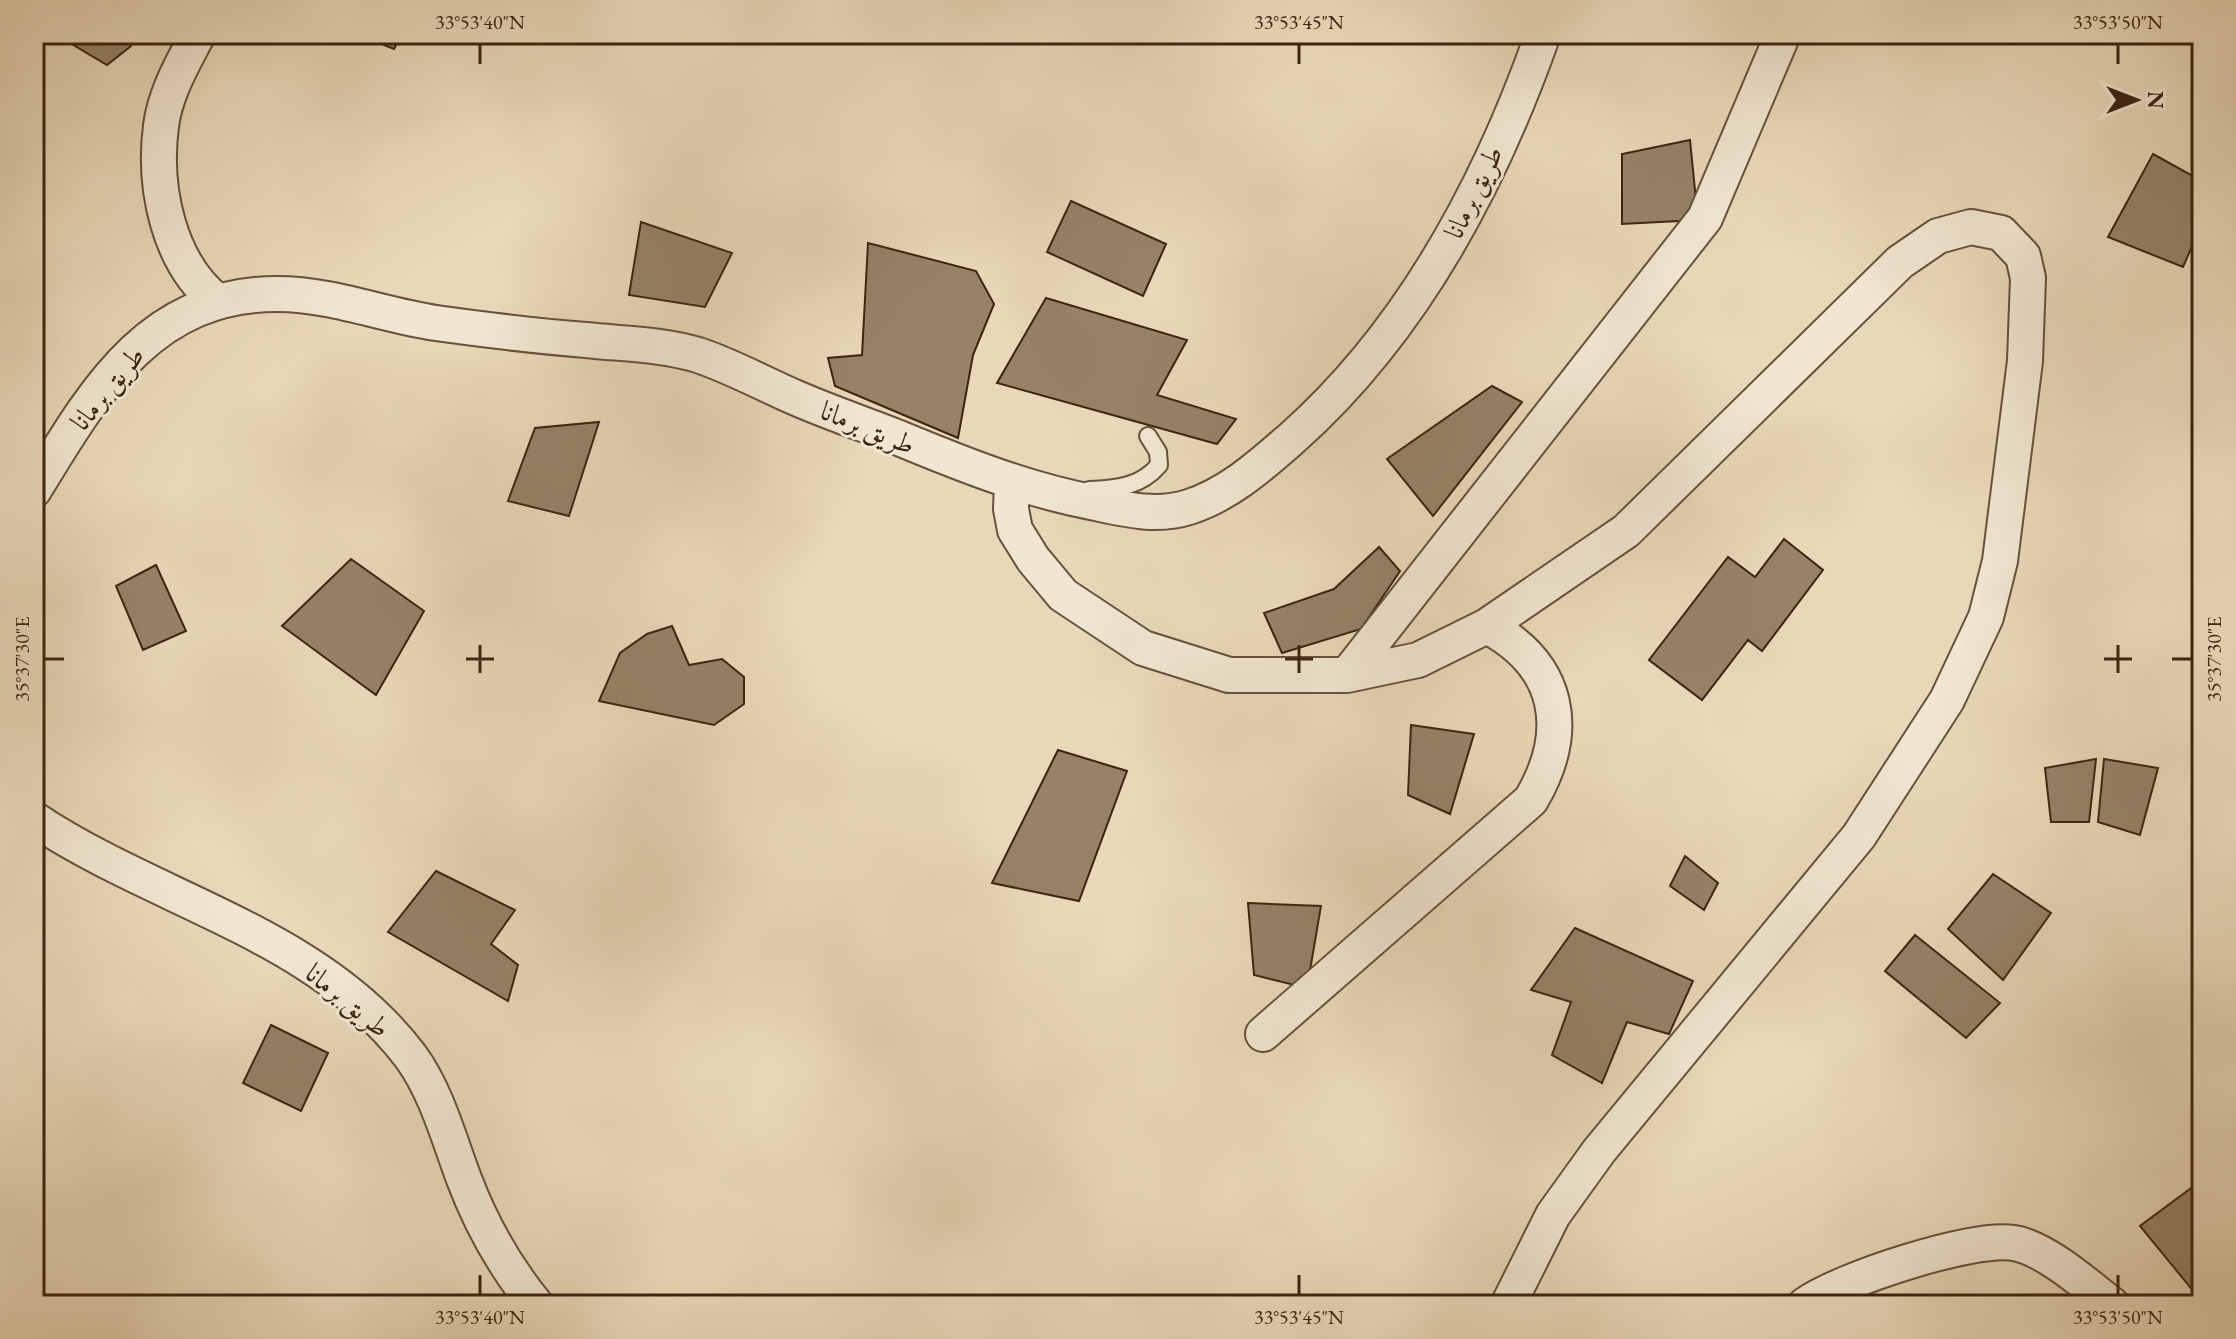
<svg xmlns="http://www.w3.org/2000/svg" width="2236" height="1339" viewBox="0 0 2236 1339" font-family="'EB Garamond',Amiri,serif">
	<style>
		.building { fill: #958267; stroke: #3b2410; stroke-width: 2 }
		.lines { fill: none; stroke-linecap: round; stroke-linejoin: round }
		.lane-casing { stroke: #66513a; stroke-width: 20 }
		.street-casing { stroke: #66513a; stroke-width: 38 }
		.lane { stroke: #f0e6d1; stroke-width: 16 }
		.street { stroke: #f0e6d1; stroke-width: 34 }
		.ticks { fill: none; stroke: #3b2410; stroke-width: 3 }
		.labels { text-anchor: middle; stroke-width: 6; stroke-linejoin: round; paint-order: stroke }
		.street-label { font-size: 28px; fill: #3b2410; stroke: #f0e6d1 }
		.neatline { fill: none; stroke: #3b2410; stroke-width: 3 }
		.ticks-label { font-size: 20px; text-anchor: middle; fill: #3b2410 }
	</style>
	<rect width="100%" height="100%" fill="#e8d8b8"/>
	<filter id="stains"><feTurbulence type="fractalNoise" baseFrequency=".0025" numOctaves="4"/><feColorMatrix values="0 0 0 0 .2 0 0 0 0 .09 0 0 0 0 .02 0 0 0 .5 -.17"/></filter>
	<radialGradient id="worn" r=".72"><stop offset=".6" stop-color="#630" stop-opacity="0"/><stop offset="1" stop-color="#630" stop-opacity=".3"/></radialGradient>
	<path class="building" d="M 55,34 L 130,34 L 131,46 L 107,65 Z
		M 356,34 L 402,34 L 394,49 Z
		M 1690,140 L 1698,220 L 1622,224 L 1622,154 Z
		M 2153,154 L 2202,181 L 2202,223 L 2183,267 L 2108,237 Z
		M 1071,201 L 1166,244 L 1143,296 L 1047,252 Z
		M 641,222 L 732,253 L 705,307 L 629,295 Z
		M 868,243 L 976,271 L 994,304 L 973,355 L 958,438 L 835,386 L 828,358 L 862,355 Z
		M 1046,298 L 1187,340 L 1157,395 L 1236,419 L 1217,444 L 997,383 Z
		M 1492,386 L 1522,402 L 1433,516 L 1387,459 Z
		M 599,422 L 569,516 L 508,501 L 535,428 Z
		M 1784,539 L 1823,570 L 1762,651 L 1748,640 L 1702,700 L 1649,660 L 1728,557 L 1755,577 Z
		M 1379,547 L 1400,571 L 1361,629 L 1282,653 L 1264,613 L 1334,589 Z
		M 351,559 L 424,611 L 376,695 L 282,626 Z
		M 156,565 L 186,631 L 143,650 L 116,586 Z
		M 672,626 L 689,665 L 722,659 L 744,677 L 744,704 L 714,725 L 599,701 L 620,653 L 647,634 Z
		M 1411,725 L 1474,734 L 1450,814 L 1408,795 Z
		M 1058,750 L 1127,771 L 1079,901 L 992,883 Z
		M 2096,759 L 2089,822 L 2051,822 L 2045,768 Z
		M 2104,759 L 2158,768 L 2140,835 L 2098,822 Z
		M 1685,856 L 1718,883 L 1704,910 L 1670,886 Z
		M 436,871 L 515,910 L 491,944 L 518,965 L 508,1001 L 388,932 Z
		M 1993,874 L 2051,913 L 2003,980 L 1948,929 Z
		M 1248,903 L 1321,906 L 1307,988 L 1254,975 Z
		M 1575,928 L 1693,981 L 1669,1034 L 1627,1022 L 1602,1083 L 1552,1055 L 1571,1002 L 1531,990 Z
		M 1915,935 L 2000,1003 L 1966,1038 L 1885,971 Z
		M 271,1025 L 328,1053 L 301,1111 L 243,1083 Z
		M 2202,1180 L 2202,1295 L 2199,1298 L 2140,1226 Z"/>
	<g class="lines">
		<defs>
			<path id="lane" d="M 1089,490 C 1115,489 1141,487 1159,465 L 1158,452 L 1148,436"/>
			<path id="street" d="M 198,34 C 183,63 165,93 161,126 C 153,187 168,263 218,302
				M 1012,481 L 1011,509 L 1015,530 L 1033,559 L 1063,595 L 1143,648 L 1229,675 L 1347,675 L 1418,660 L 1487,626 L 1626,531 L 1900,262 L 1938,236 L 1971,227 L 2001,233 L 2023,256 L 2028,278 L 2025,361 L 2000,561 L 1986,617 L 1947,700 L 1859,836 L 1599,1151 L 1553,1215 L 1508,1305
				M 34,490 C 93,394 149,293 278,294 C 331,294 383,315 436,323 C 486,330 536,336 586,340 C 624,344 661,344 698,355 C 731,366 762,383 794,397 C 828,412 864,424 899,438 C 964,465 1027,490 1096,503 C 1128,510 1158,517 1189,507 C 1229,494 1260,466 1291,439 C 1412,332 1490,185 1543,34
				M 1347,675 L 1705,218 L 1783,34
				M 34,819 C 156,901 319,934 411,1057 C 436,1091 449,1139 464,1179 C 481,1224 506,1268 536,1305
				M 1263,1034 L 1531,800 C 1572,730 1560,665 1487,626
				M 1805,1305 C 1839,1280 1973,1236 2014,1243 C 2045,1248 2088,1286 2112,1305"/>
		</defs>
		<use href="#lane" class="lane-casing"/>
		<use href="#street" class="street-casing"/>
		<use href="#lane" class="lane"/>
		<use href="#street" class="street"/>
	</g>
	<path class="ticks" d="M 480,44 L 480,64M 1299,44 L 1299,64M 2118,44 L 2118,64M 480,645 L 480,673M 1299,645 L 1299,673M 2118,645 L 2118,673M 44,659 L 64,659M 466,659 L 494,659M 1285,659 L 1313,659M 2104,659 L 2132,659M 2172,659 L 2192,659M 480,1275 L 480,1295M 1299,1275 L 1299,1295M 2118,1275 L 2118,1295"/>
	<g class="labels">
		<g class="street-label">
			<text transform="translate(1473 192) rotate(-64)" y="10">طريق برمانا</text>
			<text transform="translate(107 388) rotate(-51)" y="10">طريق برمانا</text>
			<text transform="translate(868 427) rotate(22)" y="10">طريق برمانا</text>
			<text transform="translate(348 1000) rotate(39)" y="10">طريق برمانا</text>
		</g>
	</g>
	<rect width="2236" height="1339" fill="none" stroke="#e8d8b8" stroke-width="88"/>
	<g transform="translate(2136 100) rotate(90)" stroke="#f0e6d1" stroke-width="6" paint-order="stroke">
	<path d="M0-6L14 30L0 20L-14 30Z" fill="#3b2410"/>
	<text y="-12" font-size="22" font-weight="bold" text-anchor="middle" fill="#3b2410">N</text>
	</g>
	<rect x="44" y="44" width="2148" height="1251" class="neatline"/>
	<g class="ticks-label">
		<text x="480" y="29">33°53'40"N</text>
		<text x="1299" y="29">33°53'45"N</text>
		<text x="2118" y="29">33°53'50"N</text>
		<text transform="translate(2214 659) rotate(-90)" y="7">35°37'30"E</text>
		<text transform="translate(22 659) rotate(-90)" y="7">35°37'30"E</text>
		<text x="480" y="1324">33°53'40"N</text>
		<text x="1299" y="1324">33°53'45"N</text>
		<text x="2118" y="1324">33°53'50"N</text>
	</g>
	<rect width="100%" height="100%" filter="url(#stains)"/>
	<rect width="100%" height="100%" fill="url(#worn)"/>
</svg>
